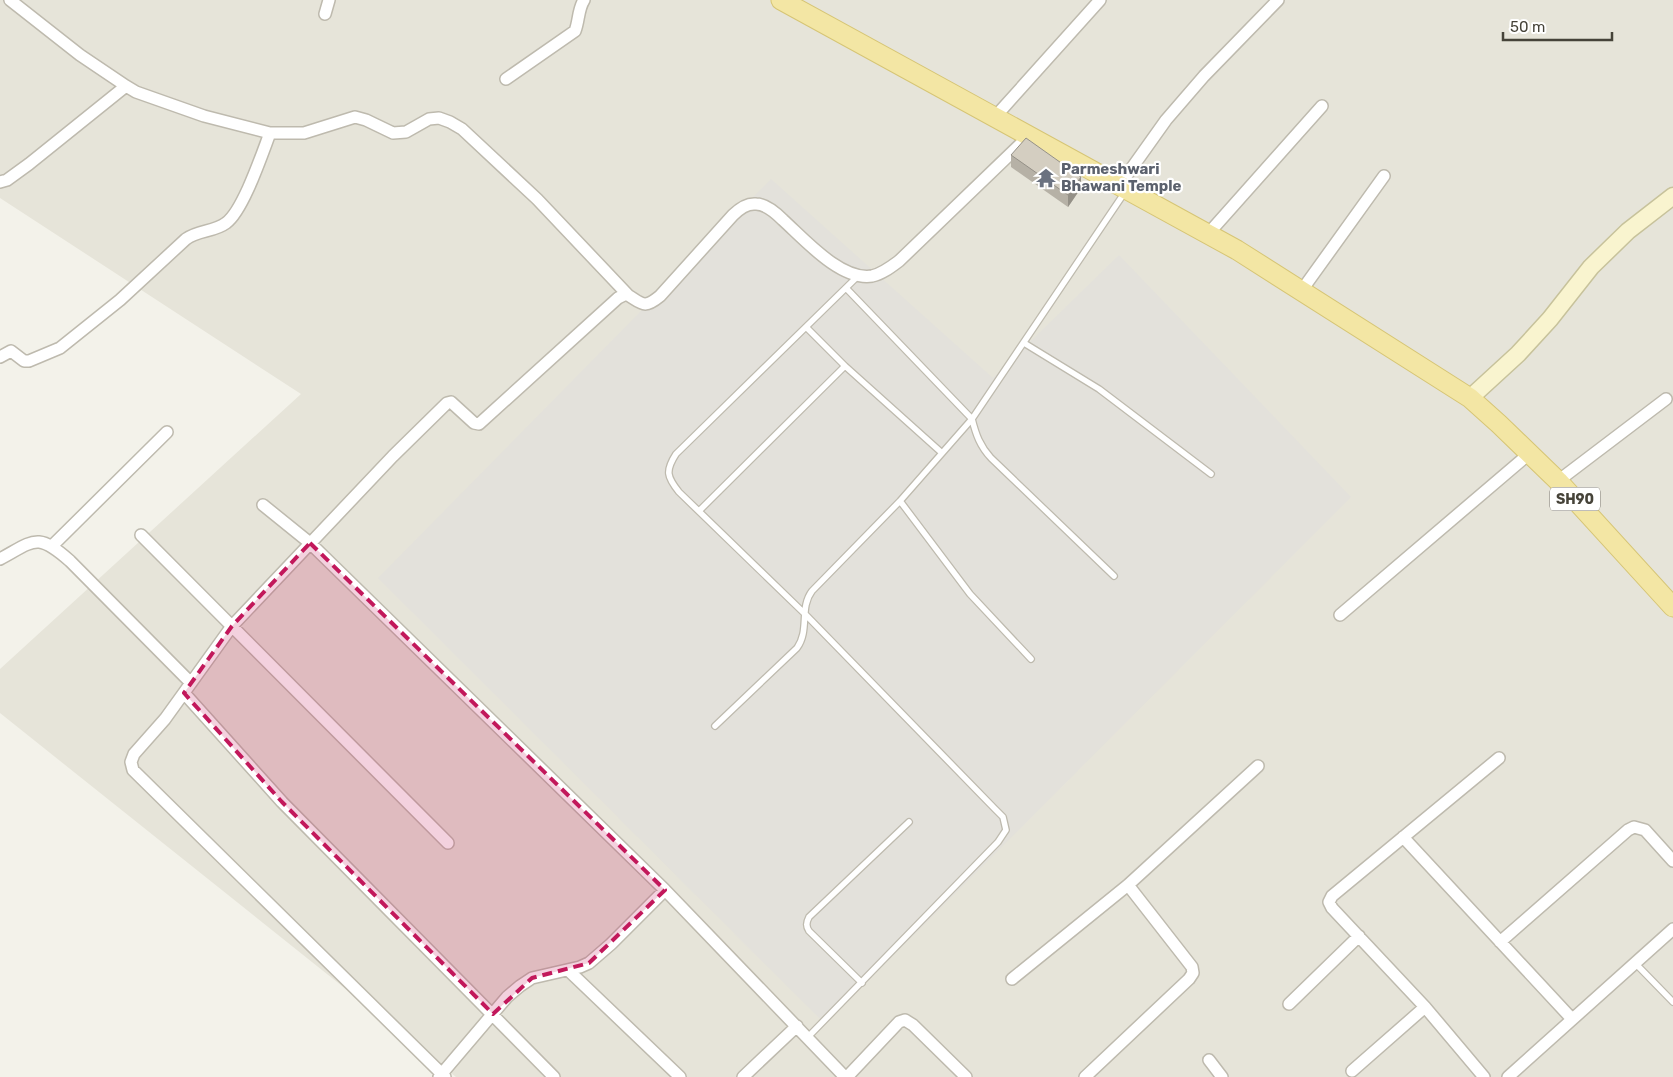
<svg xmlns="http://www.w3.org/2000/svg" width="1673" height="1077" viewBox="0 0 1673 1077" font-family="Rubik,sans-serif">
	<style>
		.residential { fill: #e6e4d9 }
		.industrial { fill: #e3e1db }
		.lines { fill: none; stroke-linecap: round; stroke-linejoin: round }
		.lane-casing { stroke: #bebaae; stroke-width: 8 }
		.street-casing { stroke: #bebaae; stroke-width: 14 }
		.secondary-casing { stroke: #c7c29b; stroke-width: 19 }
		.primary-casing { stroke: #d6c575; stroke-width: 21 }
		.lane { stroke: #fff; stroke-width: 5.5 }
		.street { stroke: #fff; stroke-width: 11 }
		.secondary { stroke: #f9f4cf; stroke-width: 16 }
		.primary { stroke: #f3e6a4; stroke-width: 19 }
		.wall { fill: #b6b1a6 }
		.shaded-wall { fill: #949087 }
		.building { fill: #d4cec1; stroke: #949087 }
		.marked { fill: #c2185b; fill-opacity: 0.2; stroke: #c2185b; stroke-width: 4; stroke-dasharray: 10 6; stroke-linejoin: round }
		.labels { text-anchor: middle; stroke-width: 4.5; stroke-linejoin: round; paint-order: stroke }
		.shield { fill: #fff; stroke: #7e7b74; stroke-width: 1 }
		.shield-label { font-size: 14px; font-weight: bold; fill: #464339 }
		.worship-label { font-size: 15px; font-weight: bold; fill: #5b616d; stroke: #fff; text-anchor: start }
	</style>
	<rect width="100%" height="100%" fill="#f3f2ea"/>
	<path class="residential" d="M 0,0 L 1673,0 L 1673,1077 L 456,1077 L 0,713 L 0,669 L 301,394 L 0,198 Z"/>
	<path class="industrial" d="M 771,179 L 993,378 L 1119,255 L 1351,497 L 825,1024 L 378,578 Z"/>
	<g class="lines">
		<defs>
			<path id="lane" d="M 846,288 L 972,419 C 976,435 980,446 991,458 L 1114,576
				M 806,327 L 845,366 L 942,453
				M 1024,343 L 1099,389 L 1211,474
				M 900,501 L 970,594 L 1031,659
				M 699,511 L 845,366
				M 715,726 L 797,648 C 810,630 799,608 812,591 L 900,501 L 972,419 L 1125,192
				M 1635,963 L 1673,1002
				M 862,983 L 809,931 C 806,926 806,923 809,917 L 909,822
				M 808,1037 L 998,842 L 1006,830 L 1003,817 L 995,809 L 805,614 L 679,492 C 667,477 665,471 676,454 L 858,276"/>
			<path id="street" d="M 10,0 L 80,55 L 126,86 L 136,92 L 204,116 L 270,133 L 304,133 L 355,117 L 366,120 L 393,133 L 406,132 L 429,119 L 439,118 L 450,122 L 462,129 L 537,199 L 628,295
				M 325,14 L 329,0
				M 506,79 L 575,31 C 579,21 578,9 584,0
				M 995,117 L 1100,0
				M 0,182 L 7,180 L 29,164 L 126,86
				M 1119,186 L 1166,120 L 1204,76 L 1278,0
				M 1208,234 L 1322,106
				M 1302,290 L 1384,176
				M 0,357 L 11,351 L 24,361 L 29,361 L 60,348 L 120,300 L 186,239 C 198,230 214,232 226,223 C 243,211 262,154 270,133
				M 1558,481 L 1666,399
				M 263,505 L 310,543 L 665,890 L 845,1077
				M 141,535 L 448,843
				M 52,546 L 167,432
				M 0,559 C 35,540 37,532 70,561 L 191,683
				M 1340,615 L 1530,453
				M 184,693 L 282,802 L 554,1077
				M 1403,837 L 1572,1019
				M 1500,942 L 1628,830 L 1634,827 L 1645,830 L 1673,861
				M 568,970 L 680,1077
				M 1012,979 L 1128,885 L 1258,766
				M 1289,1004 L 1359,936
				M 1209,1060 L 1222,1077
				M 1352,1071 L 1425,1007
				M 439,1077 L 507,997 L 520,986 L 532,978 L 580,967 L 589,963 L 611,944 L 665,890
				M 445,1077 L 133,770 L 131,762 L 134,754 L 165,719 L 232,626 L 393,456 L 447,403 L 451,402 L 474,423 L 479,424 L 618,298 L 626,294 C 642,303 643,310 660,296 L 733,215 C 739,209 747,203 756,204 C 766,204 776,213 783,220 C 804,239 841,281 872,276 C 882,274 891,267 899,261 L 1029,136
				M 743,1077 L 797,1026
				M 847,1077 L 899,1022 L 905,1020 L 913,1025 L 966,1077
				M 1085,1077 L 1189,979 L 1193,973 L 1192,967 L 1128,885
				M 1484,1077 L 1425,1007 L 1332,908 L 1329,902 L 1332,896 L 1499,758
				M 1508,1077 L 1673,929"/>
			<path id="secondary" d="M 1470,398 L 1518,354 L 1550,319 L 1591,267 L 1628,231 L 1673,196"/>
			<path id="primary" d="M 781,0 L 1237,250 L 1470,398 L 1499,424 L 1558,481 L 1673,607"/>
		</defs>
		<use href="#lane" class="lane-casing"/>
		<use href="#street" class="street-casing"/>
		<use href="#secondary" class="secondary-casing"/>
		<use href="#primary" class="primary-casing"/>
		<use href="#lane" class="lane"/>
		<use href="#street" class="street"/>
		<use href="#secondary" class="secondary"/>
		<use href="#primary" class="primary"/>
	</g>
	<path class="wall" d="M 1011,155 L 1081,188 L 1068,207 L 1011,167 Z"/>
	<path class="shaded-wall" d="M 1081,177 L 1081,188 L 1068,207 L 1068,195 Z"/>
	<path class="building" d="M 1026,138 L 1081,177 L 1068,195 L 1011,155 Z"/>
	<path class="marked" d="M 310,543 L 665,890 L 589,963 L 532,978 L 493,1014 L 282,802 L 184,693 L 232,626 Z"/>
	<defs>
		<symbol id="temple-bare" viewBox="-9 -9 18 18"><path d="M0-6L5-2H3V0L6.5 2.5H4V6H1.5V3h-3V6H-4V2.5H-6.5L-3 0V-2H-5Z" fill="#6b7280" stroke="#fff" stroke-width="2.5" paint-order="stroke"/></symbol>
	</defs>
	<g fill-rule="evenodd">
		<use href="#temple-bare" x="1032" y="164" width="28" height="28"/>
	</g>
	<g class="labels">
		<rect class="shield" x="1550" y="487.5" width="50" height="23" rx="4"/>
		<g class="shield-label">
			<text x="1575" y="504">SH90</text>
		</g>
		<g class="worship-label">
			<text x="1061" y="174">Parmeshwari<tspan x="1061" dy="17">Bhawani Temple</tspan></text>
		</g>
	</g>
	<path d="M1503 32v8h109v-8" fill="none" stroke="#464339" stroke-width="2.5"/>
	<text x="1510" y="32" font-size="15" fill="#464339" stroke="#ffffff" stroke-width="4" paint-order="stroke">50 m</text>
</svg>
